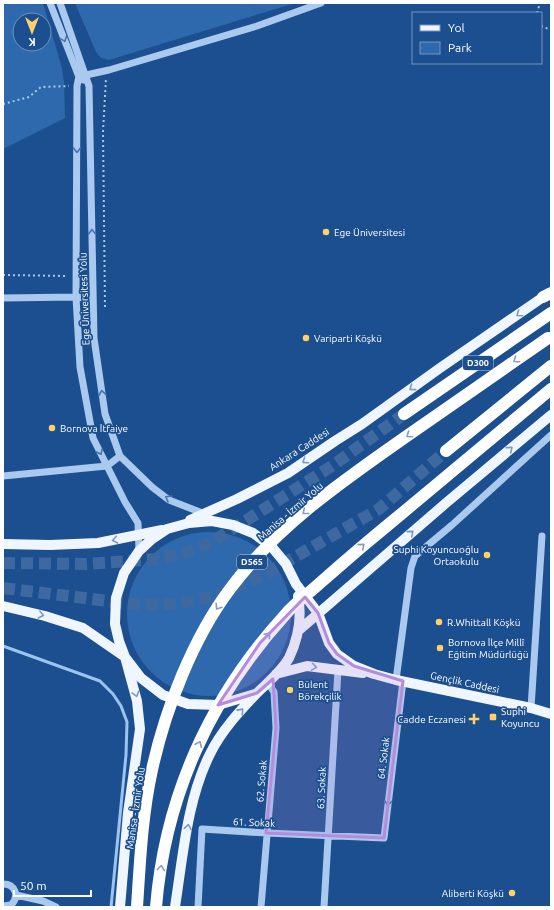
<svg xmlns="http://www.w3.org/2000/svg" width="554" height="910" viewBox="0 0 554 910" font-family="Ubuntu,sans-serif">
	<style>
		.green { fill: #2e69ad; fill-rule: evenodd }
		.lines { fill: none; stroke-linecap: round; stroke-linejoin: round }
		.stream { stroke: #9cc4f0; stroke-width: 3 }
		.highway-tunnel { stroke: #3d69a0; stroke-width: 12; stroke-dasharray: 12 6; stroke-linecap: butt }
		.path { stroke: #a9c9ee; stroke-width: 2; stroke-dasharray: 2 3; stroke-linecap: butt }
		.minor { stroke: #a9c9ee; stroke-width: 7 }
		.major { stroke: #f0f6ff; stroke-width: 10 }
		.highway { stroke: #fff; stroke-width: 12 }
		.highway-bridge { stroke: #fff; stroke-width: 12 }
		.oneway { stroke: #4674ac }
		.oneway2 { stroke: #7b9ac1 }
		.oneway3 { stroke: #829ec1 }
		.marked { fill: #b68bdc; fill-opacity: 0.2; stroke: #b68bdc; stroke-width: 3; stroke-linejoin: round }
		.poi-dot { fill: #ffd166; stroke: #1b4f8f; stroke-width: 1.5 }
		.labels { text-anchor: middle; stroke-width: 3.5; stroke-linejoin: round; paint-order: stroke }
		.shield { fill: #1b4f8f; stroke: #bbcadd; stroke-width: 1 }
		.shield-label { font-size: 9px; font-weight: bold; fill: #fff }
		.poi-label { font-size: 10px; fill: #fff; stroke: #1b4f8f; text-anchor: start }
		.street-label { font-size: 10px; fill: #fff; stroke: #1b4f8f }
	</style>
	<rect width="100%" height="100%" fill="#1b4f8f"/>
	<path class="green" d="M 3,3 L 43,3 L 62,68 L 64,82 L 65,118 L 3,149 ZM 20,20 L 44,20 L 44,44 L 20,44 Z
		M 75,3 L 295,3 L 109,60 L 101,58 L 96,52 Z
		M127 614a82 82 0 1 1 164 0a82 82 0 1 1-164 0Z"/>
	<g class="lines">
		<path class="stream" d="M 3,646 L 100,681 L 113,694 L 121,706 L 127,722 L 126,755 L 111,907"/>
		<path class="highway-tunnel" d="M 3,563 L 86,564 L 159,559 L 187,552 L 212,542 L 332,466 L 404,414
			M 3,588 L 141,605 L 175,604 L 215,596 L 260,577 L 379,509 L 446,451"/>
		<path class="path" d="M 537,13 L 540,3
			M 541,26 L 551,30
			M 3,104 L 29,97 L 41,87 L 69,86
			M 3,275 L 68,276
			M 105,307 L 103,132 L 106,78"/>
		<path class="minor" d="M 50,3 L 79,77 L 83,80 L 86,78 L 86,75 L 109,70 L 257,26 L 321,3
			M 60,3 L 89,86 L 94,338 L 105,414 L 120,456 L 152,487 L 169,500 L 205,514
			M 79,76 L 77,86 L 76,297 L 80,367 L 93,438 L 125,502 L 138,523 L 139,551
			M 3,298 L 76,297 L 93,299
			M 3,476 L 107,466 L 120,456
			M 396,680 L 411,568 L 415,556 L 452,525 L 551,435
			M 531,708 L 542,536
			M 3,884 C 15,884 20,896 11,905 L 3,906
			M 16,895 L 43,901 L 56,907
			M 198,907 L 202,829 L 266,833 L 384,838 L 403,681
			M 261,907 L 276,728 L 274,692 L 268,683
			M 324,907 L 338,670"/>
		<path class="major" d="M 190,520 L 237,499 L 288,473 L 335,441 L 362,424 L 440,368 L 549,293
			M 3,544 L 50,545 L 98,543 L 162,530
			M 3,606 L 45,616 L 83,628 L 125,657 L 141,678 L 163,695 L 188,704 L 218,705 L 255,694
			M 298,631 L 446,503 L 551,415
			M 276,674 L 307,666 L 363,673
			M 120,907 L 128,813 L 140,729 L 137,701 L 125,657 L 119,641 L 115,624 L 116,598 L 124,573 L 139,551 L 152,539 L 167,529 L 189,523 L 212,521 L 233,525 L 253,533 L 271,546 L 286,564 L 296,584 L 318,613 L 329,643 L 337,654 L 354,666 L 374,674 L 396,680 L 531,708 L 551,714
			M 175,907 C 183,856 187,800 210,754 C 221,731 239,712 256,694 C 267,683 281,672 289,658 C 298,639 302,617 298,596"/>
		<path class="highway" d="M 543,297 L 551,293
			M 404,414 L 551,313
			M 446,451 L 551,366"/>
		<path class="highway-bridge" d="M 137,907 C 140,861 142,815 152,770 C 165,710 193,638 230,589 C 276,527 341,482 404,438 C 452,405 500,371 548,338
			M 156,907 C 165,797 210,697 285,615 C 295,603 308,594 320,583 C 346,560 373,537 400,515 C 450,473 501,431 551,389"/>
	</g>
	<defs><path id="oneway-chevron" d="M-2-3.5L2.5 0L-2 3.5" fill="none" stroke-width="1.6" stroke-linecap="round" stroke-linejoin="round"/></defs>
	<g class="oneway">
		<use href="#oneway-chevron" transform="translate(64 39) rotate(69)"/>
		<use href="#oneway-chevron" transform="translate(77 150) rotate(90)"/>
		<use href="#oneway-chevron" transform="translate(92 232) rotate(-91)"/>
		<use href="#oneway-chevron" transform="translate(102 393) rotate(-99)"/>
		<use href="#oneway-chevron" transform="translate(100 452) rotate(64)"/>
		<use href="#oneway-chevron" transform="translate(168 498) rotate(-150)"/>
		<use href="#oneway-chevron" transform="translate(388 803) rotate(97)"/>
	</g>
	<g class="oneway2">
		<use href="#oneway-chevron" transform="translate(519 314) rotate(145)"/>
		<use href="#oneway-chevron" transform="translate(412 388) rotate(144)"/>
		<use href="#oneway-chevron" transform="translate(510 449) rotate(-40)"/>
		<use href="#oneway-chevron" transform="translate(305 461) rotate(146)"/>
		<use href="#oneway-chevron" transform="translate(411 533) rotate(-41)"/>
		<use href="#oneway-chevron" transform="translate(115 540) rotate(169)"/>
		<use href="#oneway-chevron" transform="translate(41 615) rotate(14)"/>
		<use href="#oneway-chevron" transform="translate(314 667) rotate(9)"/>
		<use href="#oneway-chevron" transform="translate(136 694) rotate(75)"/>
		<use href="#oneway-chevron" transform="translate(241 711) rotate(-48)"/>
		<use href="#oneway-chevron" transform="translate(188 827) rotate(-81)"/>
	</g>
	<g class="oneway3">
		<use href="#oneway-chevron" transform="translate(516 360) rotate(145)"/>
		<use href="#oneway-chevron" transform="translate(409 435) rotate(145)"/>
		<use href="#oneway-chevron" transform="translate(305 512) rotate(141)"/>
		<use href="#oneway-chevron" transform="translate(362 546) rotate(-40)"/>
		<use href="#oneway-chevron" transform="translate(218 607) rotate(123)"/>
		<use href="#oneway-chevron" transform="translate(268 635) rotate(-49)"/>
		<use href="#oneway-chevron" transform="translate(199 744) rotate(-66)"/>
		<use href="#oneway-chevron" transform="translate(161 868) rotate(-82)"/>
	</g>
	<path class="marked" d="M 305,597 L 318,613 L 329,643 L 337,654 L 354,666 L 403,681 L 384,838 L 266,833 L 276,728 L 273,679 L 257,693 L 218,705 L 260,643 Z"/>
	<g class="poi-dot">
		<circle cx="326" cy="232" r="4"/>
		<circle cx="306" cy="338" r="4"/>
		<circle cx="52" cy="428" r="4"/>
		<circle cx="487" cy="555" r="4"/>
		<circle cx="439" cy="622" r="4"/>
		<circle cx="440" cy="648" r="4"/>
		<circle cx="290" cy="690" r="4"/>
		<rect x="489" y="713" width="8" height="8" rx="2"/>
		<path d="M472 713h4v4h4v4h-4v4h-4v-4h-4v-4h4z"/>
		<circle cx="512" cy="893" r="4"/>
	</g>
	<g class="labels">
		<g class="shield">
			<rect x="463" y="356" width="30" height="14" rx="3"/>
			<rect x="237" y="555" width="30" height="14" rx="3"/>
		</g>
		<g class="shield-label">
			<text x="478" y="366">D300</text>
			<text x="252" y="565">D565</text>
		</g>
		<g class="poi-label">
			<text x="334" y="236">Ege Üniversitesi</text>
			<text x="314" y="342">Variparti Köşkü</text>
			<text x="60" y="432">Bornova İtfaiye</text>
			<text x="479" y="553" text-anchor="end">Suphi Koyuncuoğlu<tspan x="479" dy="12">Ortaokulu</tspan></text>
			<text x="447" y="626">R.Whittall Köşkü</text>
			<text x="448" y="646">Bornova İlçe Millî<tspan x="448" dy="12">Eğitim Müdürlüğü</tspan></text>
			<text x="298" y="688">Bülent<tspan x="298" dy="12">Börekçilik</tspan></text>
			<text x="501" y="715">Suphi<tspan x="501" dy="12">Koyuncu</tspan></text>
			<text x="466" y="723" text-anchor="end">Cadde Eczanesi</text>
			<text x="504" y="897" text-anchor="end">Aliberti Köşkü</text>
		</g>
		<g class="street-label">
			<text transform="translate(84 299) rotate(-92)" y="4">Ege Üniversitesi Yolu</text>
			<text transform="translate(299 449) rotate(-33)" y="4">Ankara Caddesi</text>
			<text transform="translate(290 511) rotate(-41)" y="4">Manisa - İzmir Yolu</text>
			<text transform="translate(465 682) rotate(12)" y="4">Gençlik Caddesi</text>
			<text transform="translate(383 758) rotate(-83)" y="4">64. Sokak</text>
			<text transform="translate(261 781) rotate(-85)" y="4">62. Sokak</text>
			<text transform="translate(321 788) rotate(-87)" y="4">63. Sokak</text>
			<text transform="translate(135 808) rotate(-82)" y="4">Manisa - İzmir Yolu</text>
			<text transform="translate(254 822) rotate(3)" y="4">61. Sokak</text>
		</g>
	</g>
	<rect width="554" height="910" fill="none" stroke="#ffffff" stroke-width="8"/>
	<rect x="412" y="12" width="130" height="52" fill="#1b4f8f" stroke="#7695bc"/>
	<rect x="420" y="25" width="20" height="6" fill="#f0f6ff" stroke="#7695bc"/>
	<text x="448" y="32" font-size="12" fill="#ffffff">Yol</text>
	<rect x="420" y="42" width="20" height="12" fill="#2e69ad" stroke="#7695bc"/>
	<text x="448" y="52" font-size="12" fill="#ffffff">Park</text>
	<g transform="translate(32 32) rotate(180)"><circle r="19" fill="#1b4f8f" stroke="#7695bc"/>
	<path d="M0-3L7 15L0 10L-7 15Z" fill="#ffd166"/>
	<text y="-6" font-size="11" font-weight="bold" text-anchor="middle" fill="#ffffff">K</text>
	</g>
	<path d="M14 890v6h77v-6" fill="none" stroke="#ffffff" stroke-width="2"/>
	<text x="20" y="890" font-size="12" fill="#ffffff" stroke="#1b4f8f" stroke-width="3" paint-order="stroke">50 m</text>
</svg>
